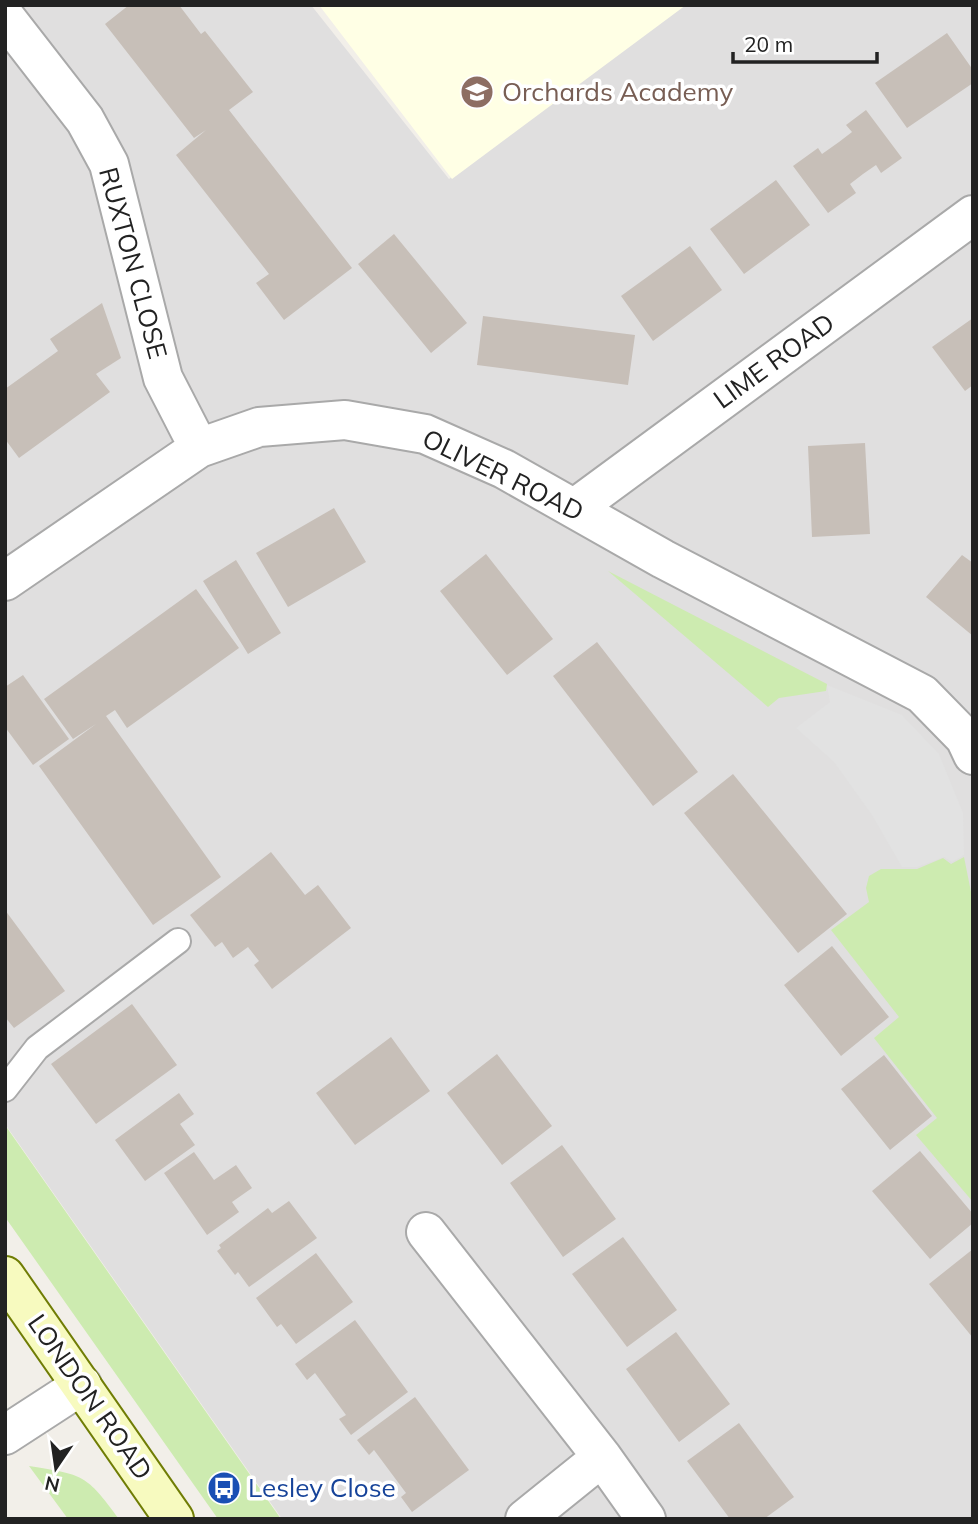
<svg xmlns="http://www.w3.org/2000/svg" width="978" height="1524" viewBox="0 0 978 1524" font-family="Mulish,sans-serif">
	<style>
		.residential { fill: #e0dfdf }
		.education { fill: #ffffe5 }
		.grass { fill: #cdebb0 }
		.parking { fill: #e2e2e2 }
		.building { fill: #c7bfb8 }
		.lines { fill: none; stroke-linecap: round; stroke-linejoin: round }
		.service-casing { stroke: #a9a9a9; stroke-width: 28 }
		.minor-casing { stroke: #a9a9a9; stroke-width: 42 }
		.secondary-casing { stroke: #707d05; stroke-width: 42 }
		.service { stroke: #fff; stroke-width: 24 }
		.minor { stroke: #fff; stroke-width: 38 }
		.secondary { stroke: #f7fabf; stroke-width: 38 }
		.labels { text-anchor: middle; stroke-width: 7; stroke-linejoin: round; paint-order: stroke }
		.education-label { font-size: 26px; fill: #785e54; stroke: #fff; text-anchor: start }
		.street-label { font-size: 26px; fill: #222; stroke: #fff }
		.transit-label { font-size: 26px; fill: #164399; stroke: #fff; text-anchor: start }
	</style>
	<rect width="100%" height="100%" fill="#f2efe9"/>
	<path class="residential" d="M 5,5 L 311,5 L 449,179 L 684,5 L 973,5 L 973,1519 L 282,1519 L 5,1124 Z"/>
	<path class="education" d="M 319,5 L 686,5 L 452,179 Z"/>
	<path class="grass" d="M 608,571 L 827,684 L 826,691 L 779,698 L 768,707 Z
		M 964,857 L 973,902 L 973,1202 L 916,1135 L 937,1118 L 874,1038 L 899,1017 L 831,930 L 869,902 L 866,888 L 869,876 L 881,869 L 917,869 L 943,858 L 951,864 Z
		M 5,1125 L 281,1519 L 218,1519 L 5,1217 Z
		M 29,1466 C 84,1475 86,1474 119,1519 L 68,1519 Z"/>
	<path class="parking" d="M 827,685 L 902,715 L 939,754 L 963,813 L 964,855 L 952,862 L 944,857 L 917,867 L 902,867 L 872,815 L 834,762 L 796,728 L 830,702 Z"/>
	<path class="building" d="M 129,5 L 179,5 L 201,34 L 205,31 L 253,92 L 229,110 L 352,268 L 284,320 L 256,283 L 269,274 L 176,155 L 206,130 L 194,138 L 105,24 Z
		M 947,33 L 973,70 L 973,83 L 907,128 L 875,83 Z
		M 866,110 L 902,158 L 881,173 L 876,165 L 863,174 L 850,184 L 856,193 L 828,213 L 793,166 L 818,148 L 822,154 L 839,142 L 852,132 L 846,125 Z
		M 776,180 L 810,225 L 744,274 L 710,229 Z
		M 394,234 L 467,323 L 431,353 L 358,264 Z
		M 690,246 L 722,290 L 653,341 L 621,296 Z
		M 102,303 L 121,358 L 96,374 L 110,392 L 19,458 L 5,439 L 5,389 L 58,351 L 50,339 Z
		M 483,316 L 635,335 L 628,385 L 477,365 Z
		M 973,318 L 973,385 L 965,391 L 932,347 Z
		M 865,443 L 870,534 L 812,537 L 808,446 Z
		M 334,508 L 366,562 L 288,607 L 256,553 Z
		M 486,554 L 553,639 L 507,675 L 440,591 Z
		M 962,555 L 973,563 L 973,636 L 926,597 Z
		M 236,560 L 281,633 L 248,654 L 203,581 Z
		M 196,589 L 239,648 L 127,728 L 115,710 L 106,716 L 221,877 L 153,925 L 39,766 L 96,724 L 73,739 L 44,699 Z
		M 597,642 L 698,772 L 653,806 L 553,676 Z
		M 23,675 L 69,739 L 33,765 L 5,727 L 5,687 Z
		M 733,774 L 847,914 L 798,953 L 684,813 Z
		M 271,852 L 305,895 L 318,885 L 351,928 L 272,989 L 254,965 L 259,961 L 248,947 L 233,958 L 222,942 L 215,947 L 190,915 Z
		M 5,910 L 65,991 L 14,1028 L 5,1017 Z
		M 832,946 L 889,1017 L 841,1056 L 784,985 Z
		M 132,1004 L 177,1065 L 96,1124 L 51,1064 Z
		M 391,1037 L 430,1091 L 355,1145 L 316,1093 Z
		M 497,1054 L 552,1126 L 502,1165 L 447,1093 Z
		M 884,1055 L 932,1116 L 890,1150 L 841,1089 Z
		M 179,1093 L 194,1114 L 180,1124 L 195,1145 L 145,1181 L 115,1140 Z
		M 562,1145 L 616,1219 L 563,1257 L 510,1183 Z
		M 920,1151 L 973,1214 L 973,1223 L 930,1259 L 872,1191 Z
		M 194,1152 L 214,1180 L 236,1165 L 252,1188 L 232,1202 L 239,1212 L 207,1235 L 164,1173 Z
		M 289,1201 L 317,1238 L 249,1287 L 238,1272 L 235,1275 L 217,1251 L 221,1248 L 219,1245 L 268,1208 L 272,1213 Z
		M 623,1237 L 677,1310 L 627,1347 L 572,1274 Z
		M 973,1249 L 973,1338 L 929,1284 Z
		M 316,1253 L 353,1302 L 296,1344 L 281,1324 L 277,1327 L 256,1298 Z
		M 355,1320 L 408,1392 L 351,1435 L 339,1419 L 346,1415 L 315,1373 L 307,1380 L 295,1364 Z
		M 676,1332 L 730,1404 L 679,1442 L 626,1369 Z
		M 415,1397 L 469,1470 L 412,1512 L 401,1497 L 406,1493 L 374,1450 L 369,1455 L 357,1440 Z
		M 739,1423 L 794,1497 L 764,1519 L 730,1519 L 687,1461 Z"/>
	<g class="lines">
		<defs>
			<path id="service" d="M 5,1089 L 37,1048 L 178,941"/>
			<path id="minor" d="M 5,17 L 85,120 L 109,164 L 163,378 L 199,448
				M 575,508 L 973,215
				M 5,581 L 199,448 L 259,427 L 345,420 L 425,434 L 504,469 L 663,559 L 922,694 L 965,738 L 973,755
				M 426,1232 L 602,1457 L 646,1519
				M 5,1435 L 82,1385
				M 525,1519 L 602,1457"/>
			<path id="secondary" d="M 5,1276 L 174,1519"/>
		</defs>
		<use href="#service" class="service-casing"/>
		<use href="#minor" class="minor-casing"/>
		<use href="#secondary" class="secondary-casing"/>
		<use href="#service" class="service"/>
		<use href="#minor" class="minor"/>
		<use href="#secondary" class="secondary"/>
	</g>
	<defs>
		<symbol id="school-disc" viewBox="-11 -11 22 22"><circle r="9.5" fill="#8d6e63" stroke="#fff"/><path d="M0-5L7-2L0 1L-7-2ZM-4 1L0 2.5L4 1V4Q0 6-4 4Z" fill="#fff"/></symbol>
		<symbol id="bus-disc" viewBox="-11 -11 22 22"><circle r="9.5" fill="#1a4fb4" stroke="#fff"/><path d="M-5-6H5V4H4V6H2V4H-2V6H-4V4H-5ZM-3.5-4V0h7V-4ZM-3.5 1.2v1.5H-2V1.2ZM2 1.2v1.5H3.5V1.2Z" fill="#fff"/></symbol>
	</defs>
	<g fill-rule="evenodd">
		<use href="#school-disc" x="458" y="73" width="38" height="38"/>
		<use href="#bus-disc" x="205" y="1469" width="38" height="38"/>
	</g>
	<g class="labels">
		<g class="education-label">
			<text x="502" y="101">Orchards Academy</text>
		</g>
		<g class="street-label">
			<text transform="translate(133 263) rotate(75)" y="9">RUXTON CLOSE</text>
			<text transform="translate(774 361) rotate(-36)" y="9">LIME ROAD</text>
			<text transform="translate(503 475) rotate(26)" y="9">OLIVER ROAD</text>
			<text transform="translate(90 1397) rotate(55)" y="9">LONDON ROAD</text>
		</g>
		<g class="transit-label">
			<text x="248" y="1497">Lesley Close</text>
		</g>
	</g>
	<rect width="978" height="1524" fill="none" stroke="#222222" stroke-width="14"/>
	<g transform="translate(56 1468) rotate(193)" stroke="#ffffff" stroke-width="5" paint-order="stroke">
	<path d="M0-5L12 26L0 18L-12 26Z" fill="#222222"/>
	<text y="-10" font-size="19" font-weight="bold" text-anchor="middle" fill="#222222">N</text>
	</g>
	<path d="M733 52v10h144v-10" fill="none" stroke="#222222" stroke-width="3.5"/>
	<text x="744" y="52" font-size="21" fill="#222222" stroke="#ffffff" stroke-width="5" paint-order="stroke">20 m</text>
</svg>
